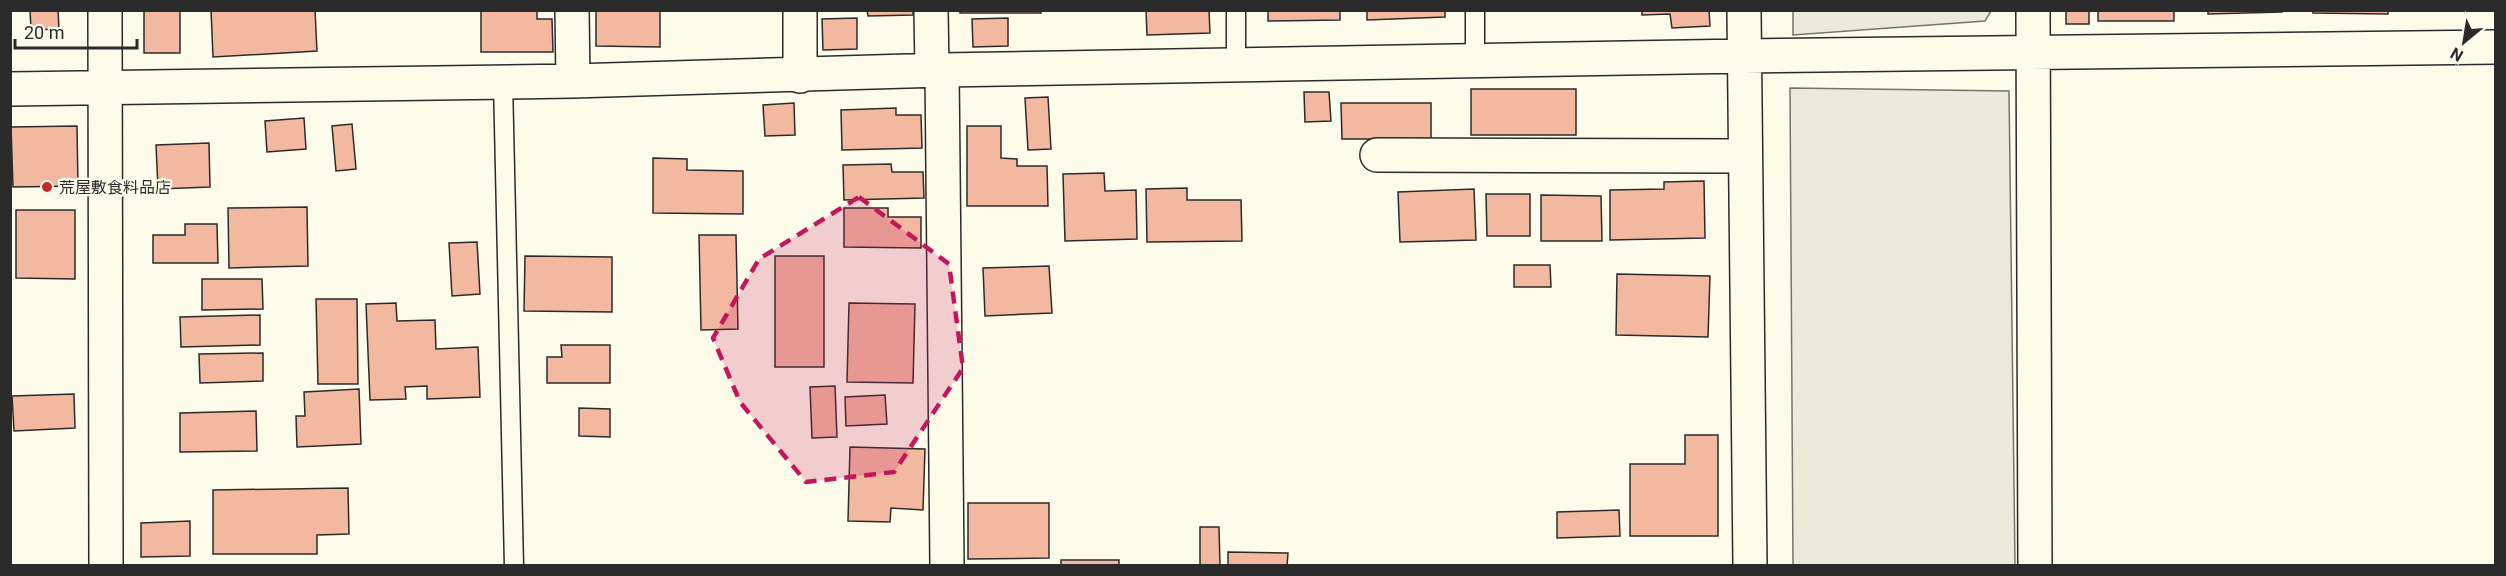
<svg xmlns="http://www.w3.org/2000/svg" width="2506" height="576" viewBox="0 0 2506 576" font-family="Roboto,'Noto Sans JP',sans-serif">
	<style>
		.green { fill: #ecebdb; stroke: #74746e; stroke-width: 1.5 }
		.building { fill: #f2b8a0; stroke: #2b2b2b; stroke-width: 1.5 }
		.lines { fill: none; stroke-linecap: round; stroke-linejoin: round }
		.service-casing { stroke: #2b2b2b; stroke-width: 21 }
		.minor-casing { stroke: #2b2b2b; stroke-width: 36 }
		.service { stroke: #fdfbea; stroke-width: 18 }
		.minor { stroke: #fdfbea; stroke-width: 33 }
		.marked { fill: #c2185b; fill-opacity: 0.2; stroke: #c2185b; stroke-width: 4.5; stroke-dasharray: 12 8; stroke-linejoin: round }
		.poi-dot { fill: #c62828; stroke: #fdfbea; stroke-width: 2 }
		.labels { text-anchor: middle; stroke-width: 4.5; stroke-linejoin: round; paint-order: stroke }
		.poi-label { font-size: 16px; fill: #2b2b2b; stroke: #fdfbea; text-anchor: start }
	</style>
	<rect width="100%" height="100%" fill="#fdfbea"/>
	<path class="green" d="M 1793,11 L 1793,10 L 1991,11 L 1985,21 L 1793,35 Z
		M 1790,88 L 2009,91 L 2015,565 L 1793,565 Z"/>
	<path class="building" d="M 30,10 L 58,10 L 59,29 L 31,30 Z
		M 144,10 L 180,10 L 180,53 L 144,53 Z
		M 211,10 L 315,10 L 317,51 L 213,57 Z
		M 481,10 L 537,10 L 537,19 L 552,19 L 553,52 L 481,52 Z
		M 596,10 L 660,10 L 660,47 L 596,46 Z
		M 867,10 L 913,10 L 913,15 L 868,16 Z
		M 960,10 L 1041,10 L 1041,13 L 960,13 Z
		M 1146,10 L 1209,10 L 1210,33 L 1147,35 Z
		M 1268,10 L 1340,10 L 1340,20 L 1268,21 Z
		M 1367,10 L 1445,10 L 1445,17 L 1367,20 Z
		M 1642,10 L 1709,10 L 1710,26 L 1672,28 L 1670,14 L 1642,15 Z
		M 2066,10 L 2089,10 L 2089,24 L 2066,24 Z
		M 2098,10 L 2174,10 L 2174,21 L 2098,21 Z
		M 2208,10 L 2282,10 L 2282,12 L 2208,14 Z
		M 2313,10 L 2388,10 L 2388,14 L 2313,13 Z
		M 857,18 L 857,49 L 823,50 L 822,19 Z
		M 1008,18 L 1008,46 L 973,47 L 972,19 Z
		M 1471,89 L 1576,89 L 1576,135 L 1471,135 Z
		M 1304,92 L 1329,92 L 1331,121 L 1305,122 Z
		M 1048,97 L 1051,149 L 1028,150 L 1025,98 Z
		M 794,103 L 795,135 L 765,136 L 763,105 Z
		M 1341,103 L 1431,103 L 1431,139 L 1342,139 Z
		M 896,108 L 896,115 L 921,115 L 922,148 L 842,150 L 841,110 Z
		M 304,118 L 306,149 L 267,152 L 265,121 Z
		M 352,124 L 356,169 L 336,171 L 332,126 Z
		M 77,126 L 78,186 L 13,187 L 11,127 Z
		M 967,126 L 1001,126 L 1001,158 L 1017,159 L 1017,166 L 1047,166 L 1048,206 L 967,206 Z
		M 209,143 L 210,187 L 158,189 L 156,145 Z
		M 653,158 L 687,159 L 687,170 L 743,171 L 743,214 L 653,213 Z
		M 891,164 L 892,172 L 923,172 L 924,198 L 844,200 L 843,165 Z
		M 1104,173 L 1105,191 L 1136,190 L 1137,239 L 1065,241 L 1063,174 Z
		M 1704,181 L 1705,238 L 1610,240 L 1610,190 L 1664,189 L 1664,182 Z
		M 1187,188 L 1187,200 L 1241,200 L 1242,241 L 1147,242 L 1146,189 Z
		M 1474,189 L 1476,240 L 1400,242 L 1398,192 Z
		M 1486,194 L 1530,194 L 1530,236 L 1487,236 Z
		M 1541,195 L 1601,196 L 1602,241 L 1541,241 Z
		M 307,207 L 308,266 L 229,268 L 228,208 Z
		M 844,208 L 888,208 L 888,217 L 921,217 L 921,248 L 844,247 Z
		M 16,210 L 75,210 L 75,279 L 16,278 Z
		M 185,224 L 217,224 L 218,263 L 153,263 L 153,235 L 185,235 Z
		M 699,235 L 736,235 L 738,329 L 701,330 Z
		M 477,242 L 480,294 L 452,296 L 449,243 Z
		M 525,256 L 612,257 L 612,312 L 524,311 Z
		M 775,256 L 824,256 L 824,367 L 775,367 Z
		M 1514,265 L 1550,265 L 1551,287 L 1514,287 Z
		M 1049,266 L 1052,313 L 985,316 L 983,268 Z
		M 1617,274 L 1710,276 L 1708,337 L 1616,335 Z
		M 202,279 L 262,279 L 263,309 L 202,310 Z
		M 316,299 L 357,299 L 358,384 L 318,384 Z
		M 396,303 L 397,321 L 435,320 L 436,349 L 478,347 L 480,397 L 427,399 L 427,386 L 405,387 L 406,399 L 370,400 L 366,304 Z
		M 849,303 L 915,304 L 913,383 L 847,382 Z
		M 260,315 L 260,345 L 181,347 L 180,317 Z
		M 561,345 L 610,345 L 610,383 L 547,383 L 547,357 L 562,357 Z
		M 263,353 L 263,381 L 200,383 L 199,354 Z
		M 835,386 L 837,437 L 812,438 L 810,387 Z
		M 359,389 L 361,444 L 297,447 L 296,416 L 305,416 L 304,392 Z
		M 74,394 L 75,428 L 14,431 L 12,396 Z
		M 885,395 L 887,424 L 846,426 L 845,397 Z
		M 579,408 L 610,409 L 610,437 L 579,436 Z
		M 256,411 L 257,451 L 180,452 L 180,413 Z
		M 1685,435 L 1718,435 L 1718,536 L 1630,536 L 1630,464 L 1685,464 Z
		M 850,447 L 925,449 L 923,510 L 891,508 L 890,522 L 848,521 Z
		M 348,488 L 349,534 L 317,535 L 317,554 L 213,554 L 213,490 Z
		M 968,503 L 1049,503 L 1049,558 L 968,559 Z
		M 1619,510 L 1620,536 L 1557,538 L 1557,512 Z
		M 190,521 L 190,556 L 141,557 L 141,523 Z
		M 1200,527 L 1219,527 L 1220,566 L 1200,566 Z
		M 1228,552 L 1288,553 L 1287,566 L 1228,566 Z
		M 1061,560 L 1119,560 L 1119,566 L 1061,566 Z"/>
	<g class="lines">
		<defs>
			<path id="service" d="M 1236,10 L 1236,65
				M 1475,10 L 1475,61
				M 503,82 L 514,566"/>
			<path id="minor" d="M 105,10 L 106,566
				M 572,10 L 573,81
				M 931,10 L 932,71
				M 1744,10 L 1750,566
				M 2033,10 L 2035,566
				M 942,70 L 947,566
				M 800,76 L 800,10
				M 10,89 L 573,81 L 942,70 L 1744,56 L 2496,47
				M 1377,155 L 1745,156"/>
		</defs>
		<use href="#service" class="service-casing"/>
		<use href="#minor" class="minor-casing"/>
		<use href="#service" class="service"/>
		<use href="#minor" class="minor"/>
	</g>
	<path class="marked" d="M 859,197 L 949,264 L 963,368 L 894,472 L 806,482 L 740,402 L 713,338 L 759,259 Z"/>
	<circle class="poi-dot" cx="47" cy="187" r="6"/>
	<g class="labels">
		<g class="poi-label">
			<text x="59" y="193">荒屋敷食料品店</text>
		</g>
	</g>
	<rect width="2506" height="576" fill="none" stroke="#2b2b2b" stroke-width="24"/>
	<g transform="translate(2464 42) rotate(210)" stroke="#fdfbea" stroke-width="4.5" paint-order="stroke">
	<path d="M0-4.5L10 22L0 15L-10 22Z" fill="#2b2b2b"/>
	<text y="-9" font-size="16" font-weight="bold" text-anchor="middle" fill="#2b2b2b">N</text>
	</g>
	<path d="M15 39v9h122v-9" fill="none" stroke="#2b2b2b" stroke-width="3"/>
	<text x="24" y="39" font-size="18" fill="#2b2b2b" stroke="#fdfbea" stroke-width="4.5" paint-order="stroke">20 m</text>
</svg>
